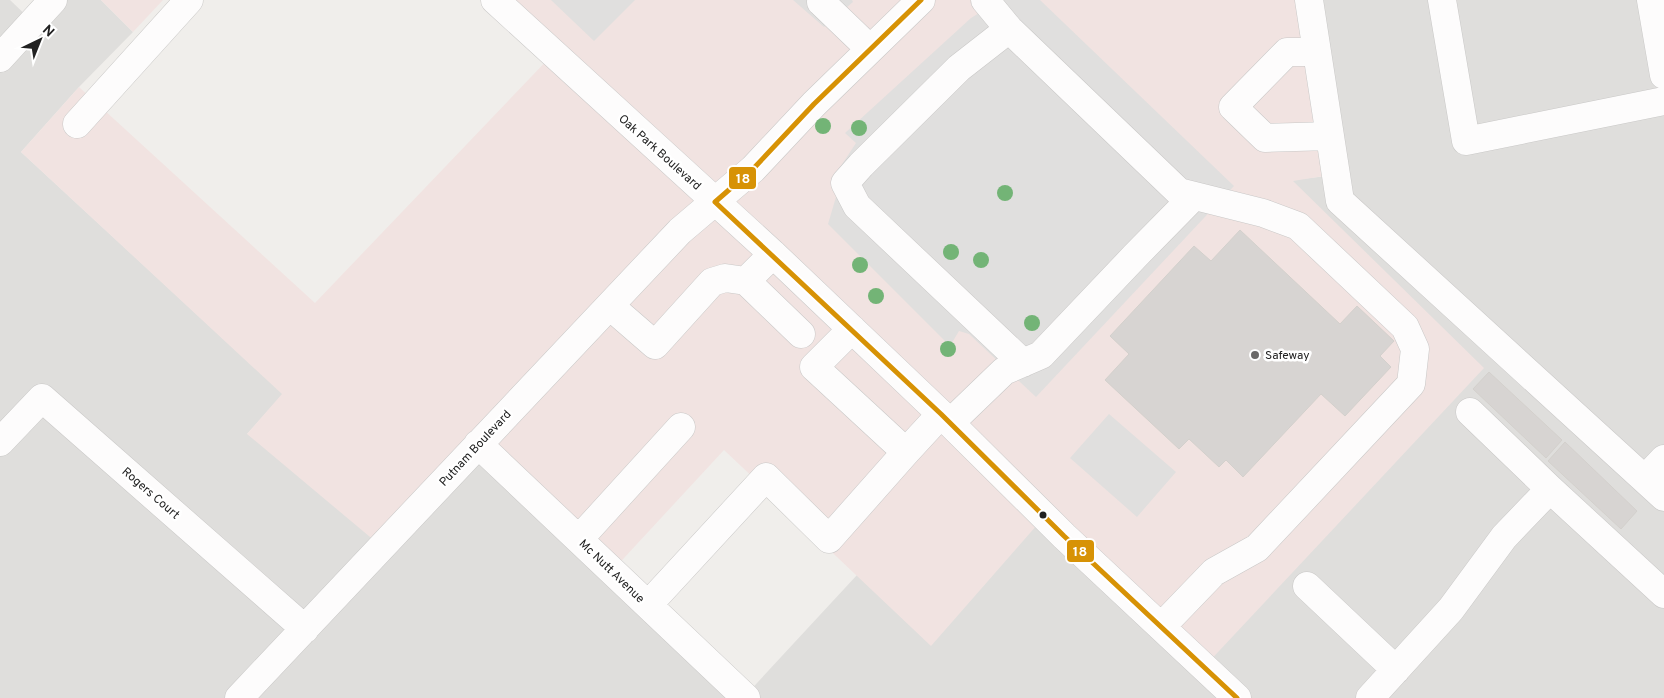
<svg xmlns="http://www.w3.org/2000/svg" width="1664" height="698" viewBox="0 0 1664 698" font-family="Overpass,sans-serif">
	<style>
		.residential { fill: #dfdedc }
		.commercial { fill: #f1e3e1 }
		.parking { fill: #e0dfde }
		.building { fill: #d7d4d2; stroke: #d3d0cc }
		.lines { fill: none; stroke-linecap: round; stroke-linejoin: round }
		.minor-casing { stroke: #c9c8c7; stroke-width: 29 }
		.minor { stroke: #fdfcfc; stroke-width: 28 }
		.bus-1-casing { stroke: #fff; stroke-width: 9 }
		.bus-1 { stroke: #d79205; stroke-width: 5 }
		.tree { fill: #73b476 }
		.poi-dot { fill: #6a6968; stroke: #fff; stroke-width: 2 }
		.bus-dot { fill: #222; stroke: #fff; stroke-width: 2 }
		.labels { text-anchor: middle; stroke-width: 5; stroke-linejoin: round; paint-order: stroke }
		.street-label { font-size: 12px; fill: #222; stroke: #fff }
		.poi-label { font-size: 12px; fill: #222; stroke: #fff; text-anchor: start }
		.line-badge { stroke: #fff; stroke-width: 2 }
		.badge-label { font-size: 14px; text-anchor: middle; font-weight: bold; fill: #fff }
	</style>
	<rect width="100%" height="100%" fill="#f0eeeb"/>
	<path class="residential" d="M 0,0 L 10,0 L 33,22 L 53,0 L 101,0 L 133,32 L 163,0 L 133,32 L 79,87 L 21,152 L 283,394 L 247,434 L 478,444 L 744,697 L 857,575 L 931,645 L 1292,180 L 1336,175 L 1309,0 L 1664,0 L 1664,698 L 0,698 Z"/>
	<path class="commercial" d="M 101,0 L 163,0 L 133,32 Z
		M 495,0 L 1309,0 L 1336,174 L 1293,181 L 1484,368 L 1204,667 L 1044,517 L 931,646 L 724,450 L 612,571 L 478,444 L 382,547 L 247,434 L 282,394 L 21,152 L 79,87 L 315,303 L 553,54 Z"/>
	<path class="parking" d="M 551,0 L 635,0 L 594,41 Z
		M 793,0 L 852,0 L 853,2 L 824,27 Z
		M 1000,0 L 1040,0 L 1234,186 L 1036,397 L 969,334 L 959,331 L 950,346 L 828,224 L 836,197 L 833,178 L 856,143 L 845,133 L 971,18 Z
		M 1109,414 L 1176,472 L 1137,517 L 1070,458 Z"/>
	<path class="building" d="M 1240,230 L 1340,324 L 1357,306 L 1394,341 L 1380,356 L 1391,367 L 1345,416 L 1321,394 L 1243,477 L 1226,460 L 1219,467 L 1189,439 L 1179,449 L 1105,380 L 1129,354 L 1110,336 L 1194,246 L 1211,261 Z
		M 1489,372 L 1562,440 L 1546,458 L 1473,389 Z
		M 1565,442 L 1637,511 L 1621,529 L 1548,461 Z"/>
	<g class="lines">
		<defs>
			<path id="minor" d="M 495,0 L 773,254 L 941,414 L 1064,536 L 1237,698
				M 823,0 L 821,2 L 870,49
				M 985,0 L 1009,29 L 1179,192 L 1263,213 L 1298,226 L 1405,327 L 1415,349 L 1411,384 L 1257,548 L 1214,572 L 1161,627
				M 1309,0 L 1340,201 L 1664,497
				M 1442,0 L 1466,141 L 1664,101
				M 1651,0 L 1664,75
				M 1009,29 L 959,68 L 861,165 L 845,183 L 857,206 L 1023,363
				M 1316,52 L 1287,52 L 1233,107 L 1265,138 L 1330,136
				M 0,58 L 53,0
				M 77,124 L 189,0
				M 746,281 L 801,334
				M 610,306 L 655,345 L 712,282 L 725,278 L 746,281 L 773,254
				M 852,329 L 814,367 L 906,452 L 941,414
				M 1470,412 L 1550,489
				M 950,423 L 1004,371 L 1041,355 L 1135,256 L 1194,196
				M 0,442 L 42,398 L 305,629
				M 478,444 L 746,698
				M 1645,479 L 1664,459
				M 579,539 L 681,427
				M 1307,586 L 1396,670
				M 648,605 L 766,477 L 829,539 L 906,452
				M 239,698 L 680,231 L 753,169 L 814,104 L 921,0
				M 1370,698 L 1451,609 L 1504,537 L 1550,489 L 1664,594"/>
		</defs>
		<use href="#minor" class="minor-casing"/>
		<use href="#minor" class="minor"/>
		<defs>
			<path id="bus-1" d="M 921,0 L 814,104 L 753,169 L 715,202 L 941,414 L 1064,536 L 1237,698"/>
		</defs>
		<use href="#bus-1" class="bus-1-casing"/>
		<use href="#bus-1" class="bus-1"/>
	</g>
	<g class="tree">
		<circle cx="823" cy="126" r="8"/>
		<circle cx="859" cy="128" r="8"/>
		<circle cx="1005" cy="193" r="8"/>
		<circle cx="951" cy="252" r="8"/>
		<circle cx="981" cy="260" r="8"/>
		<circle cx="860" cy="265" r="8"/>
		<circle cx="876" cy="296" r="8"/>
		<circle cx="1032" cy="323" r="8"/>
		<circle cx="948" cy="349" r="8"/>
	</g>
	<circle class="poi-dot" cx="1255" cy="355" r="5"/>
	<circle class="bus-dot" cx="1043" cy="515" r="4.5"/>
	<g class="labels">
		<g class="street-label">
			<text transform="translate(660 152) rotate(42)" y="4">Oak Park Boulevard</text>
			<text transform="translate(475 448) rotate(-47)" y="4">Putnam Boulevard</text>
			<text transform="translate(151 493) rotate(41)" y="4">Rogers Court</text>
			<text transform="translate(612 571) rotate(44)" y="4">Mc Nutt Avenue</text>
		</g>
		<g class="poi-label">
			<text x="1265" y="359">Safeway</text>
		</g>
	</g>
	<g class="line-badge">
		<rect x="728" y="166" width="29" height="24" rx="5" fill="#d79205"/>
		<rect x="1066" y="539" width="29" height="24" rx="5" fill="#d79205"/>
	</g>
	<g class="badge-label">
		<text x="743" y="183">18</text>
		<text x="1080" y="556">18</text>
	</g>
	<g transform="translate(40 40) rotate(43)" stroke="#ffffff" stroke-width="4" paint-order="stroke">
	<path d="M0-4L9 19L0 12L-9 19Z" fill="#222222"/>
	<text y="-8" font-size="14" font-weight="bold" text-anchor="middle" fill="#222222">N</text>
	</g>
</svg>
